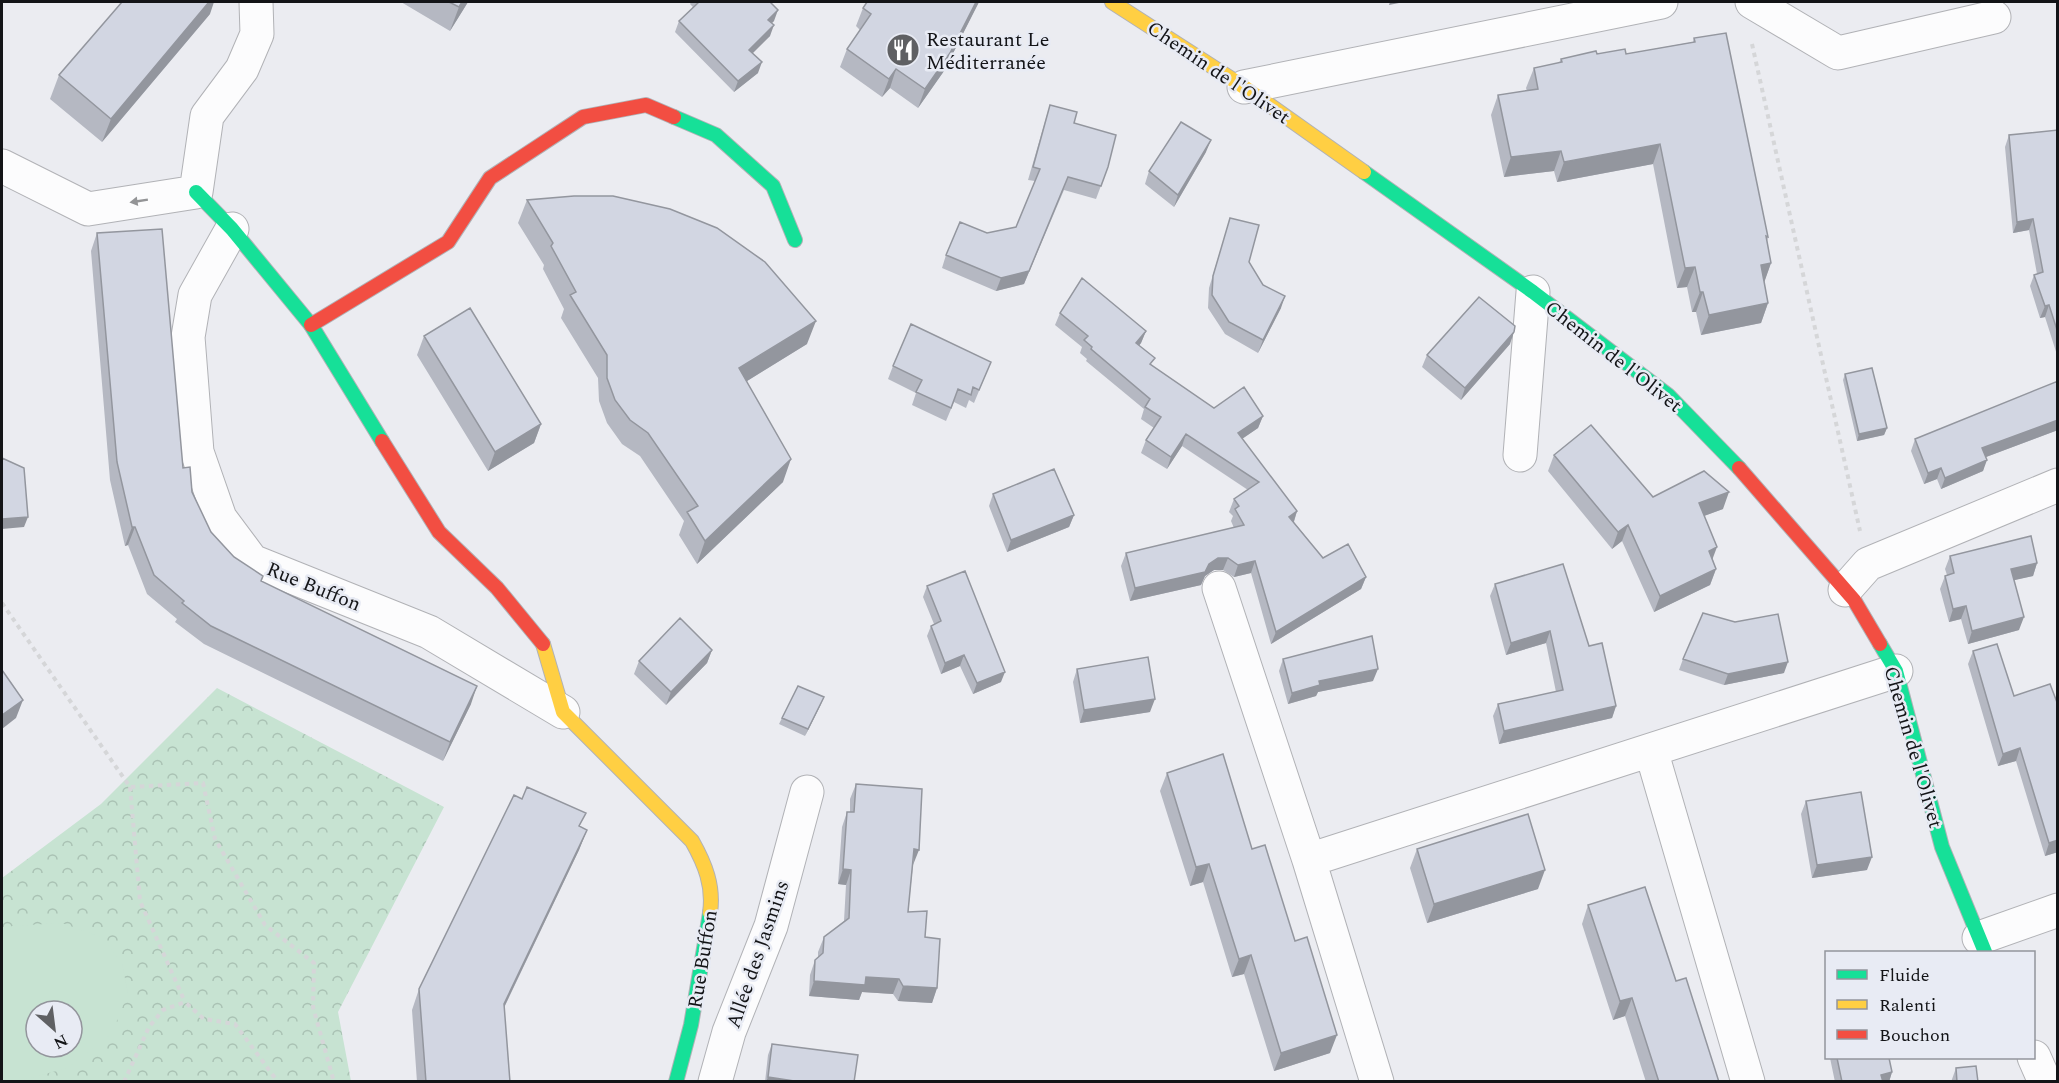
<svg xmlns="http://www.w3.org/2000/svg" width="2059" height="1083" viewBox="0 0 2059 1083" font-family="Spectral,serif">
	<style>
		.park { fill: url(#park-crowns); fill-rule: evenodd }
		.pitch { fill: #c7e3d2; fill-rule: evenodd }
		.lines { fill: none; stroke-linecap: round; stroke-linejoin: round }
		.street-casing { stroke: #b1b2b6; stroke-width: 35 }
		.fast-casing { stroke: #b1b2b6; stroke-width: 16 }
		.slow-casing { stroke: #b1b2b6; stroke-width: 16 }
		.jam-casing { stroke: #b1b2b6; stroke-width: 16 }
		.path { stroke: #d5d6d8; stroke-width: 4; stroke-dasharray: 4.5 4.5; stroke-linecap: butt }
		.street { stroke: #fcfcfd; stroke-width: 33 }
		.fast { stroke: #16e098; stroke-width: 14 }
		.slow { stroke: #ffcf43; stroke-width: 14 }
		.jam { stroke: #f24e42; stroke-width: 14 }
		.wall { fill: #b5b8c2 }
		.shaded-wall { fill: #93969e }
		.building { fill: #d2d6e2; stroke: #93969e; stroke-width: 1.5 }
		.oneway { fill: #939496 }
		.labels { text-anchor: middle; stroke-width: 5; stroke-linejoin: round; paint-order: stroke }
		.poi-label { font-size: 20px; fill: #131417; stroke: #e8ebf4; text-anchor: start }
		.street-label { font-size: 20px; fill: #131417; stroke: #e8ebf4 }
	</style>
	<defs>
		<pattern id="park-crowns" width="20" height="18" patternUnits="userSpaceOnUse" patternTransform="scale(1.5)"><rect width="20" height="18" fill="#c7e3d2"/><path d="M2 6a3 3 0 1 1 6 0M12 15a3 3 0 1 1 6 0" fill="none" stroke="#aac2b4"/></pattern>
	</defs>
	<rect width="100%" height="100%" fill="#ebecf1"/>
	<path class="park" d="M 217,688 L 444,807 L 338,1012 L 351,1081 L 2,1082 L 2,878 L 101,804 ZM 36,1011 L 72,1011 L 72,1047 L 36,1047 Z"/>
	<path class="pitch" d="M 62,923 L 103,938 L 122,964 L 128,993 L 112,1033 L 68,1068 L 18,1081 L 2,1078 L 2,931 L 12,926 ZM 36,1011 L 72,1011 L 72,1047 L 36,1047 Z"/>
	<g class="lines">
		<defs>
			<path id="street" d="M 1752,2 L 1838,53 L 1994,17
				M 1244,87 L 1661,2
				M 2,166 L 88,209 L 196,192 L 207,116 L 242,69 L 257,34 L 256,2
				M 232,229 L 195,295 L 188,337 L 197,452 L 220,518 L 252,561 L 429,632 L 563,712
				M 1520,455 L 1533,292
				M 1219,588 L 1309,860 L 1377,1082
				M 1845,590 L 1868,564 L 2058,485
				M 1651,750 L 1748,1082
				M 1309,860 L 1896,671
				M 1979,938 L 2058,910
				M 2034,1057 L 2045,1082
				M 715,1082 L 729,1032 L 771,926 L 807,792"/>
			<path id="fast" d="M 674,117 L 716,135 L 773,186 L 795,240
				M 1364,172 L 1533,292 L 1668,395 L 1739,468
				M 196,192 L 232,229 L 311,325 L 382,441
				M 1880,644 L 1896,671 L 1942,847 L 1985,952
				M 676,1082 L 691,1025 L 710,913"/>
			<path id="slow" d="M 1112,2 L 1244,87 L 1364,172
				M 543,644 L 563,712 L 692,841 C 705,864 714,886 710,913"/>
			<path id="jam" d="M 311,325 L 448,242 L 490,178 L 583,117 L 646,105 L 674,117
				M 382,441 L 439,532 L 497,588 L 543,644
				M 1739,468 L 1854,600 L 1880,644"/>
		</defs>
		<use href="#street" class="street-casing"/>
		<use href="#fast" class="fast-casing"/>
		<use href="#slow" class="slow-casing"/>
		<use href="#jam" class="jam-casing"/>
		<path class="path" d="M 1752,44 L 1860,531
			M 2,603 L 130,787 L 203,783 L 215,839 L 265,925 L 314,963 L 313,1007 L 334,1082
			M 130,787 L 140,901 L 185,1002
			M 124,1082 L 149,1027 L 163,1010 L 185,1002 L 204,1019 L 235,1024 L 278,1082"/>
		<use href="#street" class="street"/>
		<use href="#fast" class="fast"/>
		<use href="#slow" class="slow"/>
		<use href="#jam" class="jam"/>
	</g>
	<path class="wall" d="M 401,2 L 468,2 L 450,31 Z
		M 691,2 L 770,2 L 774,21 L 771,23 L 770,36 L 752,53 L 758,73 L 734,92 L 675,32 L 679,21 L 693,7 L 690,4 Z
		M 867,2 L 979,2 L 944,71 L 918,108 L 890,88 L 882,97 L 840,67 L 847,49 L 860,30 L 856,26 L 863,8 Z
		M 210,14 L 102,142 L 50,99 L 59,75 Z
		M 1694,38 L 1768,237 L 1767,241 L 1771,263 L 1764,282 L 1768,303 L 1761,323 L 1701,335 L 1696,312 L 1692,312 L 1687,287 L 1677,288 L 1653,164 L 1557,182 L 1554,171 L 1504,177 L 1491,115 L 1498,95 L 1527,91 L 1526,88 L 1534,68 L 1559,63 L 1561,59 L 1597,54 L 1626,54 L 1693,42 Z
		M 1050,105 L 1074,123 L 1108,167 L 1096,199 L 1064,190 L 1024,284 L 996,291 L 942,268 L 946,255 L 987,233 L 1016,227 L 1035,181 L 1028,180 L 1046,118 Z
		M 2058,130 L 2058,358 L 2045,317 L 2040,318 L 2030,286 L 2034,275 L 2037,274 L 2029,230 L 2013,233 L 2005,147 L 2009,135 Z
		M 1206,152 L 1174,207 L 1145,184 L 1149,171 Z
		M 527,200 L 807,344 L 747,381 L 783,482 L 697,564 L 679,535 L 684,521 L 640,456 L 622,444 L 607,423 L 599,401 L 598,378 L 561,318 L 564,309 L 543,269 L 544,265 L 518,223 Z
		M 1230,218 L 1249,262 L 1263,285 L 1281,308 L 1258,353 L 1225,334 L 1208,308 L 1209,288 Z
		M 97,233 L 192,492 L 211,532 L 234,557 L 261,581 L 471,704 L 443,761 L 204,644 L 175,622 L 177,619 L 147,594 L 128,545 L 125,546 L 110,480 L 91,251 Z
		M 1060,313 L 1146,331 L 1141,343 L 1139,346 L 1152,366 L 1214,408 L 1263,416 L 1258,428 L 1242,439 L 1297,511 L 1294,522 L 1323,558 L 1366,577 L 1361,589 L 1271,644 L 1251,573 L 1234,577 L 1223,570 L 1214,570 L 1205,576 L 1201,585 L 1130,601 L 1121,566 L 1126,553 L 1234,528 L 1231,521 L 1233,516 L 1229,512 L 1234,499 L 1248,490 L 1182,446 L 1167,469 L 1141,453 L 1146,440 L 1154,428 L 1141,419 L 1144,409 L 1086,361 L 1087,359 L 1080,353 L 1082,347 L 1055,325 Z
		M 424,336 L 541,424 L 534,443 L 488,471 L 417,355 Z
		M 1510,344 L 1461,400 L 1422,367 L 1427,355 Z
		M 893,366 L 986,374 L 974,403 L 969,400 L 966,408 L 954,402 L 946,421 L 912,405 L 916,393 L 888,379 Z
		M 1845,374 L 1887,428 L 1884,435 L 1857,441 L 1843,380 Z
		M 2058,430 L 1986,457 L 1983,471 L 1941,489 L 1937,479 L 1924,484 L 1911,451 L 1915,439 Z
		M 1554,455 L 1653,497 L 1723,509 L 1704,516 L 1713,560 L 1716,569 L 1710,585 L 1654,612 L 1622,541 L 1612,549 L 1548,471 Z
		M 993,494 L 1074,515 L 1069,527 L 1007,552 L 989,506 Z
		M 1950,556 L 2037,563 L 2033,576 L 2014,580 L 2019,630 L 1968,644 L 1961,619 L 1949,622 L 1940,589 L 1945,576 L 1947,575 L 1945,569 Z
		M 1495,584 L 1589,646 L 1616,706 L 1612,718 L 1499,744 L 1493,716 L 1498,704 L 1556,692 L 1546,643 L 1506,655 L 1490,596 Z
		M 927,586 L 1001,682 L 973,694 L 960,666 L 941,674 L 927,636 L 931,626 L 934,624 L 923,597 Z
		M 712,650 L 707,663 L 666,705 L 634,674 L 639,661 Z
		M 1973,651 L 2014,696 L 2058,852 L 2045,856 L 2016,761 L 1998,766 L 1968,664 Z
		M 1283,659 L 1373,681 L 1318,692 L 1316,696 L 1288,704 L 1279,671 Z
		M 1683,659 L 1784,673 L 1724,685 L 1679,670 Z
		M 1077,669 L 1150,712 L 1080,723 L 1073,682 Z
		M 821,704 L 805,736 L 779,724 L 782,718 Z
		M 1167,773 L 1252,849 L 1330,1053 L 1274,1071 L 1244,974 L 1232,977 L 1203,882 L 1190,886 L 1160,791 Z
		M 856,784 L 913,865 L 908,912 L 925,937 L 937,988 L 932,1003 L 898,1001 L 893,994 L 862,992 L 859,1000 L 809,996 L 810,975 L 815,960 L 818,957 L 818,952 L 824,937 L 844,921 L 846,885 L 838,884 L 842,827 L 847,812 L 850,812 L 850,799 Z
		M 1806,801 L 1867,870 L 1812,878 L 1801,814 Z
		M 581,827 L 587,830 L 579,850 L 504,1008 L 510,1082 L 417,1082 L 412,1010 L 419,989 Z
		M 1417,849 L 1538,889 L 1427,923 L 1410,868 Z
		M 1588,905 L 1676,981 L 1719,1082 L 1646,1082 L 1625,1016 L 1613,1020 L 1582,924 Z
		M 772,1044 L 854,1082 L 765,1082 L 768,1055 Z
		M 1830,1058 L 1889,1058 L 1892,1072 L 1889,1082 L 1835,1082 Z
		M 1956,1068 L 1978,1082 L 1951,1082 Z"/>
	<path class="shaded-wall" d="M 209,2 L 214,2 L 210,14 L 102,142 L 111,119 Z
		M 462,2 L 468,2 L 450,31 L 459,7 Z
		M 976,2 L 979,2 L 944,71 L 918,108 L 925,89 Z
		M 1390,2 L 1404,2 L 1389,5 Z
		M 778,10 L 774,21 L 764,31 L 768,20 Z
		M 774,25 L 770,36 L 745,61 L 749,50 Z
		M 762,62 L 758,73 L 734,92 L 738,81 Z
		M 896,69 L 890,88 L 882,97 L 889,79 Z
		M 1211,140 L 1206,152 L 1174,207 L 1178,195 Z
		M 1660,144 L 1653,164 L 1557,182 L 1564,162 Z
		M 1561,151 L 1554,171 L 1504,177 L 1511,157 Z
		M 1068,177 L 1024,284 L 996,291 L 1001,278 Z
		M 2033,219 L 2029,230 L 2013,233 L 2017,222 Z
		M 1771,263 L 1764,283 L 1761,265 Z
		M 1695,267 L 1687,287 L 1677,288 L 1685,268 Z
		M 1700,292 L 1703,292 L 1696,312 L 1692,312 Z
		M 1285,296 L 1281,308 L 1258,353 L 1263,340 Z
		M 1768,303 L 1761,323 L 1701,335 L 1709,315 Z
		M 2049,305 L 2045,317 L 2040,318 L 2045,306 Z
		M 816,321 L 807,344 L 731,391 L 739,368 Z
		M 1146,331 L 1141,343 L 1131,355 L 1136,343 Z
		M 1514,332 L 1510,344 L 1461,400 L 1465,388 Z
		M 1263,416 L 1258,428 L 1233,445 L 1238,433 Z
		M 2058,420 L 2058,430 L 1978,460 L 1982,448 Z
		M 541,424 L 534,443 L 488,471 L 495,452 Z
		M 1887,428 L 1884,435 L 1857,441 L 1859,434 Z
		M 1186,434 L 1182,446 L 1167,469 L 1171,457 Z
		M 791,459 L 783,482 L 697,564 L 705,541 Z
		M 1987,460 L 1983,471 L 1941,489 L 1945,478 Z
		M 1941,468 L 1937,479 L 1924,484 L 1928,473 Z
		M 1729,492 L 1723,509 L 1693,520 L 1699,503 Z
		M 1297,511 L 1293,524 L 1289,517 Z
		M 1074,515 L 1069,527 L 1007,552 L 1011,540 Z
		M 28,517 L 24,527 L 2,529 L 2,519 Z
		M 1628,525 L 1622,541 L 1612,549 L 1618,532 Z
		M 132,527 L 135,527 L 128,545 L 125,546 Z
		M 1717,547 L 1711,563 L 1709,551 Z
		M 1218,558 L 1228,558 L 1223,570 L 1214,570 L 1205,576 L 1201,585 L 1130,601 L 1135,588 L 1209,564 Z
		M 1255,561 L 1251,573 L 1234,577 L 1238,565 Z
		M 2037,563 L 2033,576 L 2006,582 L 2011,569 Z
		M 1716,569 L 1710,585 L 1654,612 L 1660,596 Z
		M 1366,577 L 1361,589 L 1271,644 L 1276,632 Z
		M 1966,606 L 1961,619 L 1949,622 L 1953,609 Z
		M 2024,617 L 2019,630 L 1968,644 L 1972,631 Z
		M 1550,631 L 1546,643 L 1506,655 L 1511,643 Z
		M 712,650 L 707,663 L 666,705 L 671,692 Z
		M 964,655 L 960,666 L 941,674 L 945,663 Z
		M 1788,662 L 1784,673 L 1724,685 L 1728,674 Z
		M 1378,669 L 1373,681 L 1318,692 L 1316,696 L 1288,704 L 1292,693 L 1319,681 Z
		M 1005,672 L 1001,682 L 973,694 L 977,683 Z
		M 477,686 L 471,704 L 443,761 L 450,742 Z
		M 824,697 L 821,704 L 805,736 L 808,729 Z
		M 1155,699 L 1150,712 L 1080,723 L 1084,710 Z
		M 23,700 L 16,718 L 2,729 L 2,715 Z
		M 1616,706 L 1612,718 L 1499,744 L 1504,731 Z
		M 2020,748 L 2016,761 L 1998,766 L 2003,754 Z
		M 587,830 L 579,850 L 496,1024 L 504,1004 Z
		M 2058,840 L 2058,852 L 2045,856 L 2049,843 Z
		M 914,849 L 919,850 L 913,865 Z
		M 1872,857 L 1867,870 L 1812,878 L 1817,865 Z
		M 1209,864 L 1203,882 L 1190,886 L 1196,867 Z
		M 843,869 L 851,870 L 846,885 L 838,884 Z
		M 1545,870 L 1538,889 L 1427,923 L 1434,904 Z
		M 1251,955 L 1244,974 L 1232,977 L 1239,959 Z
		M 866,977 L 899,979 L 893,994 L 862,992 L 859,1000 L 809,996 L 814,981 Z
		M 903,986 L 937,988 L 932,1003 L 898,1001 Z
		M 1632,998 L 1625,1016 L 1613,1020 L 1620,1001 Z
		M 1337,1035 L 1330,1053 L 1274,1071 L 1281,1053 Z
		M 1892,1072 L 1889,1082 L 1879,1082 L 1881,1075 Z
		M 768,1077 L 801,1081 L 766,1082 Z"/>
	<path class="building" d="M 122,2 L 209,2 L 111,119 L 59,75 Z
		M 449,2 L 462,2 L 459,7 Z
		M 699,2 L 770,2 L 778,10 L 768,20 L 774,25 L 749,50 L 762,62 L 738,81 L 679,21 Z
		M 867,2 L 976,2 L 950,53 L 925,89 L 896,69 L 889,79 L 847,49 L 871,14 L 863,8 Z
		M 1726,33 L 1768,237 L 1766,236 L 1771,263 L 1761,265 L 1768,303 L 1709,315 L 1703,292 L 1700,292 L 1695,267 L 1685,268 L 1660,144 L 1564,162 L 1561,151 L 1511,157 L 1498,95 L 1538,89 L 1534,68 L 1562,62 L 1561,59 L 1596,51 L 1597,54 L 1625,49 L 1626,54 L 1695,42 L 1694,38 Z
		M 1050,105 L 1077,112 L 1074,123 L 1116,135 L 1108,167 L 1101,186 L 1068,177 L 1029,271 L 1001,278 L 946,255 L 960,222 L 987,233 L 1016,227 L 1040,169 L 1033,167 Z
		M 1181,122 L 1211,140 L 1178,195 L 1149,171 Z
		M 2058,130 L 2058,333 L 2049,305 L 2045,306 L 2034,275 L 2043,272 L 2033,219 L 2017,222 L 2009,135 Z
		M 574,196 L 613,196 L 670,209 L 717,228 L 765,262 L 816,321 L 739,368 L 791,459 L 705,541 L 687,512 L 698,506 L 648,433 L 630,420 L 615,400 L 607,378 L 607,355 L 570,295 L 576,292 L 551,246 L 553,243 L 527,200 Z
		M 1230,218 L 1259,225 L 1249,262 L 1263,285 L 1285,296 L 1263,340 L 1229,322 L 1212,295 L 1213,276 Z
		M 162,229 L 183,468 L 190,467 L 192,492 L 211,532 L 234,557 L 263,576 L 261,581 L 477,686 L 450,742 L 211,626 L 182,603 L 184,601 L 154,575 L 135,527 L 132,527 L 117,462 L 97,233 Z
		M 1082,278 L 1146,331 L 1136,343 L 1155,358 L 1150,364 L 1214,408 L 1244,387 L 1263,416 L 1238,433 L 1297,511 L 1289,517 L 1323,558 L 1348,544 L 1366,577 L 1276,632 L 1255,561 L 1238,565 L 1228,558 L 1218,558 L 1209,564 L 1205,572 L 1135,588 L 1126,553 L 1244,525 L 1235,509 L 1239,506 L 1234,499 L 1259,482 L 1186,434 L 1171,457 L 1146,440 L 1161,417 L 1145,407 L 1150,399 L 1091,349 L 1092,347 L 1084,340 L 1088,336 L 1060,313 Z
		M 1479,297 L 1515,326 L 1514,332 L 1465,388 L 1427,355 Z
		M 470,308 L 541,424 L 495,452 L 424,336 Z
		M 911,324 L 991,362 L 979,390 L 973,387 L 971,395 L 958,389 L 951,408 L 916,392 L 922,380 L 893,366 Z
		M 1872,368 L 1887,428 L 1859,434 L 1845,374 Z
		M 2058,381 L 2058,420 L 1982,448 L 1987,460 L 1945,478 L 1941,468 L 1928,473 L 1915,439 Z
		M 1591,425 L 1653,497 L 1704,471 L 1729,492 L 1699,503 L 1717,547 L 1709,551 L 1716,569 L 1660,596 L 1628,525 L 1618,532 L 1554,455 Z
		M 2,458 L 24,468 L 28,517 L 2,519 Z
		M 1054,469 L 1074,515 L 1011,540 L 993,494 Z
		M 2031,536 L 2037,563 L 2011,569 L 2024,617 L 1972,631 L 1966,606 L 1953,609 L 1945,576 L 1954,573 L 1950,556 Z
		M 1563,564 L 1589,646 L 1602,643 L 1616,706 L 1504,731 L 1498,704 L 1563,690 L 1550,631 L 1511,643 L 1495,584 Z
		M 965,571 L 1005,672 L 977,683 L 964,655 L 945,663 L 931,626 L 941,621 L 927,586 Z
		M 1703,613 L 1735,622 L 1778,614 L 1788,662 L 1728,674 L 1683,659 Z
		M 680,618 L 712,650 L 671,692 L 639,661 Z
		M 1372,636 L 1378,669 L 1319,681 L 1320,685 L 1292,693 L 1283,659 Z
		M 1997,644 L 2014,696 L 2050,684 L 2058,705 L 2058,840 L 2049,843 L 2020,748 L 2003,754 L 1973,651 Z
		M 1148,657 L 1155,699 L 1084,710 L 1077,669 Z
		M 2,670 L 23,700 L 2,715 Z
		M 798,686 L 824,697 L 808,729 L 782,718 Z
		M 1223,754 L 1252,849 L 1265,845 L 1295,941 L 1307,937 L 1337,1035 L 1281,1053 L 1251,955 L 1239,959 L 1209,864 L 1196,867 L 1167,773 Z
		M 856,784 L 922,789 L 919,850 L 914,849 L 908,912 L 927,911 L 925,937 L 940,939 L 937,988 L 903,986 L 899,979 L 866,977 L 865,985 L 814,981 L 815,960 L 823,953 L 824,937 L 849,918 L 851,870 L 843,869 L 847,812 L 854,812 Z
		M 527,787 L 586,813 L 579,826 L 587,830 L 504,1004 L 510,1082 L 426,1082 L 419,989 L 514,795 L 522,799 Z
		M 1861,792 L 1872,857 L 1817,865 L 1806,801 Z
		M 1528,814 L 1545,870 L 1434,904 L 1417,849 Z
		M 1645,887 L 1676,981 L 1686,978 L 1719,1082 L 1659,1082 L 1632,998 L 1620,1001 L 1588,905 Z
		M 772,1044 L 858,1055 L 854,1082 L 801,1082 L 768,1077 Z
		M 1837,1058 L 1889,1058 L 1892,1072 L 1881,1075 L 1883,1082 L 1842,1082 Z
		M 1976,1066 L 1978,1082 L 1957,1082 L 1956,1068 Z"/>
	<defs><path id="oneway-solid" d="M-6-.8H1V-3.2L6.5 0L1 3.2V.8H-6Z" transform="scale(1.5)"/></defs>
	<use class="oneway" href="#oneway-solid" transform="translate(139 201) rotate(171)"/>
	<defs>
		<symbol id="restaurant-disc" viewBox="-11 -11 22 22"><circle r="9.5" fill="#5f6063" stroke="#e8ebf4"/><path d="M-5-6h1v4h1v-4h1v4h1v-4h1v5L-1.5 .5V6h-2V.5L-5-1ZM5-6V6H3V1.5H1.5Q1.5-4 5-6Z" fill="#fff"/></symbol>
	</defs>
	<g fill-rule="evenodd">
		<use href="#restaurant-disc" x="884" y="31" width="38" height="38"/>
	</g>
	<g class="labels">
		<g class="poi-label">
			<text x="926" y="46">Restaurant Le<tspan x="926" dy="23">Méditerranée</tspan></text>
		</g>
		<g class="street-label">
			<text transform="translate(1219 72) rotate(34)" y="7">Chemin de l'Olivet</text>
			<text transform="translate(1614 356) rotate(38)" y="7">Chemin de l'Olivet</text>
			<text transform="translate(314 586) rotate(22)" y="7">Rue Buffon</text>
			<text transform="translate(1914 747) rotate(74)" y="7">Chemin de l'Olivet</text>
			<text transform="translate(757 954) rotate(-71)" y="7">Allée des Jasmins</text>
			<text transform="translate(702 959) rotate(-81)" y="7">Rue Buffon</text>
		</g>
	</g>
	<rect width="2059" height="1083" fill="none" stroke="#131417" stroke-width="6"/>
	<rect x="1825" y="951" width="210" height="108" fill="#e8ebf4" stroke="#93959c" stroke-width="1.5"/>
	<rect x="1837" y="970" width="30" height="9" fill="#16e098" stroke="#93959c" stroke-width="1.5"/>
	<text x="1879" y="981" font-size="18" fill="#131417">Fluide</text>
	<rect x="1837" y="1000" width="30" height="9" fill="#ffcf43" stroke="#93959c" stroke-width="1.5"/>
	<text x="1879" y="1011" font-size="18" fill="#131417">Ralenti</text>
	<rect x="1837" y="1030" width="30" height="9" fill="#f24e42" stroke="#93959c" stroke-width="1.5"/>
	<text x="1879" y="1041" font-size="18" fill="#131417">Bouchon</text>
	<g transform="translate(54 1029) rotate(152)"><circle r="28" fill="#e8ebf4" stroke="#93959c" stroke-width="1.5"/>
	<path d="M0-4.5L10 22L0 15L-10 22Z" fill="#5f6063"/>
	<text y="-9" font-size="16" font-weight="bold" text-anchor="middle" fill="#131417">N</text>
	</g>
</svg>
